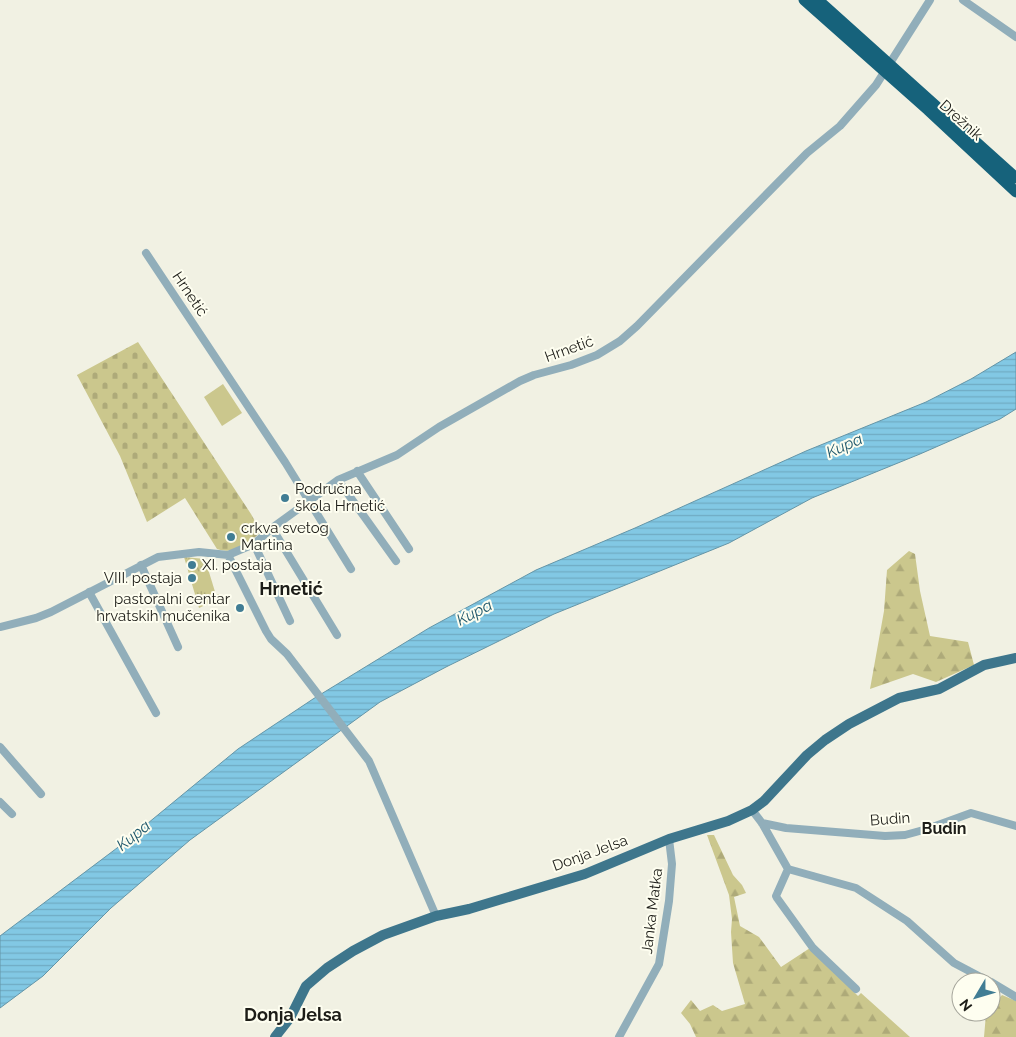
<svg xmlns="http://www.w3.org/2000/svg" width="1016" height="1037" viewBox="0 0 1016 1037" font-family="Raleway,sans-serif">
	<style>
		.grass { fill: url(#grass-tufts) }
		.forest { fill: url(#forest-firs) }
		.cemetery { fill: url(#cemetery-stones) }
		.garden { fill: #cbc78d }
		.water { fill: url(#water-rules); stroke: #6495a7 }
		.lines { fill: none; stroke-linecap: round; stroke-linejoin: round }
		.minor { stroke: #91aeba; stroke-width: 8 }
		.major { stroke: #3e768c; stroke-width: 10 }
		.highway-bridge { stroke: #16627b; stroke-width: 11 }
		.poi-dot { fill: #417d94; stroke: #fefef0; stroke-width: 2 }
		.labels { text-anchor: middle; stroke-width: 4; stroke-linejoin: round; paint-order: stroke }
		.street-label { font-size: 15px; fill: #1d1d18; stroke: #fefef0 }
		.poi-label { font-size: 15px; fill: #1d1d18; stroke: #fefef0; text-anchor: start }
		.water-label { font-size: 16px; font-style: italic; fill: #20586c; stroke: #fefef0 }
		.neighbourhood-label { font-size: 16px; font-weight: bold; fill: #1d1d18; stroke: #fefef0 }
		.quarter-label { font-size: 18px; font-weight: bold; fill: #1d1d18; stroke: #fefef0 }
	</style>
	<defs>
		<pattern id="grass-tufts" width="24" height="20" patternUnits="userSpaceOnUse" patternTransform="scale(1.25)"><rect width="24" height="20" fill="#cbc78d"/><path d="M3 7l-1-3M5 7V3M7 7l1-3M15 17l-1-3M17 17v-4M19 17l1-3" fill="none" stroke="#aeaa79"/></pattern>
		<pattern id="forest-firs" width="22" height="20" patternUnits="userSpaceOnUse" patternTransform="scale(1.25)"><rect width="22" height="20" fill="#cbc78d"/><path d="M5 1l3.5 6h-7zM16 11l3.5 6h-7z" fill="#aeaa79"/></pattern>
		<pattern id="cemetery-stones" width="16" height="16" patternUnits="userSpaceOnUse" patternTransform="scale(1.25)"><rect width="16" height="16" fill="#cbc78d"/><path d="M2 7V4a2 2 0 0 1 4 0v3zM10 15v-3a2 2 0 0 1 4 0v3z" fill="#aeaa79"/></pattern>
		<pattern id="water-rules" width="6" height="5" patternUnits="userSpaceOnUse" patternTransform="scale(1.25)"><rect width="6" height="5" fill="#82c8e4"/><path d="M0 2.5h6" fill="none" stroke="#70abc3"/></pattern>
	</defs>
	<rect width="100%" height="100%" fill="#f1f1e3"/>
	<path class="grass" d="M 184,557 L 205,559 L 216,595 L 219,594 L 220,598 L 199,608 Z"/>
	<path class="forest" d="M 909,551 L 915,554 L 920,591 L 930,636 L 968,642 L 974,665 L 936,682 L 913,674 L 870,689 L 884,611 L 887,570 Z
		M 707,835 L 714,835 L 733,875 L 742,885 L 746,893 L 734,897 L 740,926 L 759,937 L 781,967 L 810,948 L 858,996 L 861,993 L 910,1037 L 696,1037 L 690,1024 L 681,1013 L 691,1000 L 700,1011 L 713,1005 L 722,1011 L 745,1004 L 733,963 L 731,932 L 732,919 L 729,895 Z
		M 1002,995 L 1016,1001 L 1016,1037 L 984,1037 L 986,1014 L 988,1012 L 991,1012 L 991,1008 Z"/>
	<path class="cemetery" d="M 138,342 L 251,514 L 261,532 C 247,544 235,555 217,549 L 185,498 L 147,522 L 120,456 L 77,375 Z"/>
	<path class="garden" d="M 223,384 L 242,413 L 222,426 L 204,397 Z"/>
	<path class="water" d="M 1016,352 L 1016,409 L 1000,419 L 920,454 L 812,498 L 729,543 L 554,614 L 446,667 L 380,702 L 190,840 L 111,908 L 43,976 L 0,1008 L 0,936 L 125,842 L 238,749 L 313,699 L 429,628 L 536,570 L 635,528 L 806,451 L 926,402 L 971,379 Z"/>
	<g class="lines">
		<path class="minor" d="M 963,0 L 1016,37
			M 146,253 L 285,462 L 351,569
			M 357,471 L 409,549
			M 338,480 L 396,561
			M 272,528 L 337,635
			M 254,544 L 290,621
			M 228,555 L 266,631 L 271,639 L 287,654 L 369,761 L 436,916
			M 141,565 L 178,647
			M 89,592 L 156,713
			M 0,627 L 36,618 L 51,612 L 158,557 L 199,552 L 228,555 L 254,544 L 272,528 L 338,480 L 397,455 L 439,427 L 520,381 L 534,375 L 571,365 L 597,355 L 620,341 L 637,326 L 807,153 L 840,126 L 876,85 L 930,0
			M 0,747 L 41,794
			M 0,802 L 12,814
			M 752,810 L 762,823 L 788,869 L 776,896 L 777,898 L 813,948 L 856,989
			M 762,823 L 786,828 L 885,836 L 905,835 L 927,829 L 971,813 L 1016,826
			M 788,869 L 856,888 L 907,921 L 954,963 L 990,982
			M 991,982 L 1016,997
			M 619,1037 L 659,964 L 669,901 L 672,864 L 669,839"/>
		<path class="major" d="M 275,1037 L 290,1018 L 306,986 L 327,968 L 353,951 L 383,935 L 436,916 L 469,909 L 585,874 L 669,839 L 728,821 L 752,810 L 764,801 L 807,755 L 825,740 L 849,724 L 899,698 L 939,689 L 984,665 L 1016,658"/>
		<path class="highway-bridge" d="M 804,0 L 928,110 L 1016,192
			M 818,0 L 1016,178"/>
	</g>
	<g class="poi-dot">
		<circle cx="285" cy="498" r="5"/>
		<circle cx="231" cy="537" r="5"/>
		<circle cx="192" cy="565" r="5"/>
		<circle cx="192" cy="578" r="5"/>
		<circle cx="240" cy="608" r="5"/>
	</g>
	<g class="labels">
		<g class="street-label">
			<text transform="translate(961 120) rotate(42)" y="5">Drežnik</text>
			<text transform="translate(190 294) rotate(56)" y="5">Hrnetić</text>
			<text transform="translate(569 349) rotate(-20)" y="5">Hrnetić</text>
			<text transform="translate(890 819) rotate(-4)" y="5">Budin</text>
			<text transform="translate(590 853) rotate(-20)" y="5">Donja Jelsa</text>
			<text transform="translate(652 911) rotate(-83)" y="5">Janka Matka</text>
		</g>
		<g class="poi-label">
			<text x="295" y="494">Područna<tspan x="295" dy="17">škola Hrnetić</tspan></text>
			<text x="241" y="533">crkva svetog<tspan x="241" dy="17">Martina</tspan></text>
			<text x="202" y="570">XI. postaja</text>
			<text x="182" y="583" text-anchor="end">VIII. postaja</text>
			<text x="230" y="604" text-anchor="end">pastoralni centar<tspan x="230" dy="17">hrvatskih mučenika</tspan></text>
		</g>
		<g class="water-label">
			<text transform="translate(844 445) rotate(-24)" y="6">Kupa</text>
			<text transform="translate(474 612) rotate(-27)" y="6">Kupa</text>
			<text transform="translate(133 835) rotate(-39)" y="6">Kupa</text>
		</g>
		<g class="neighbourhood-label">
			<text x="944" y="834">Budin</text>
		</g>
		<g class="quarter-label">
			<text x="291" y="595">Hrnetić</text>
			<text x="293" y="1021">Donja Jelsa</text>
		</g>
	</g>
	<g transform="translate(976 997) rotate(232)"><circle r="24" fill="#fefef0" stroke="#a4a49a"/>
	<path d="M0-4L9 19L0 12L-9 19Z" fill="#417d94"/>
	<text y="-8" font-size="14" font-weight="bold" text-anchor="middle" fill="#1d1d18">N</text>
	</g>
</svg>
